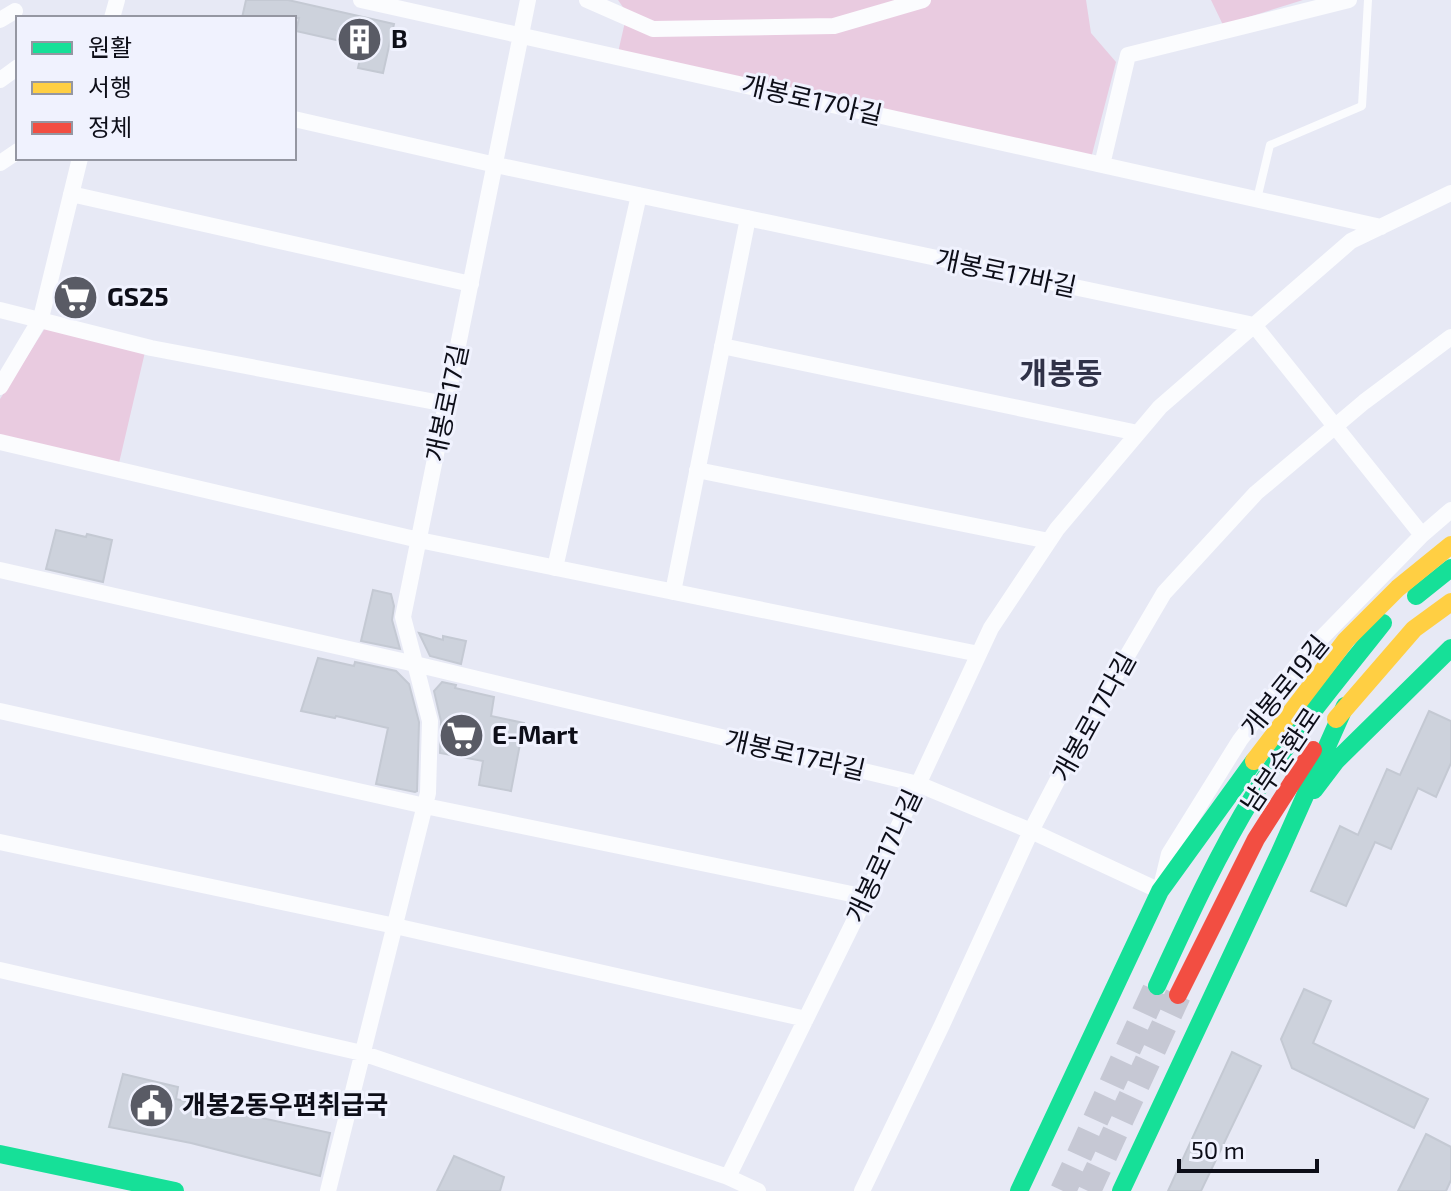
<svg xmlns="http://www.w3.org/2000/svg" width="1451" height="1191" viewBox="0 0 1451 1191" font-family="'Exo 2','Noto Sans KR',sans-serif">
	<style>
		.green { fill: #e9cbe0 }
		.building { fill: #cdd2dc; stroke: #c4c9d3; stroke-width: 2 }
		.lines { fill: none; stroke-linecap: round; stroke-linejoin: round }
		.primary-tunnel { stroke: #c6c8d4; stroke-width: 26; stroke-dasharray: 26 13; stroke-linecap: butt }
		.lane { stroke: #fbfcfe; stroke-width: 8 }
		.street { stroke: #fbfcfe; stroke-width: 16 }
		.fast { stroke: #16e098; stroke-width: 18 }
		.slow { stroke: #ffcf43; stroke-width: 18 }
		.jam { stroke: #f24e42; stroke-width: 18 }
		.labels { text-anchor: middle; stroke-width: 6; stroke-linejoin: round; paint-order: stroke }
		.poi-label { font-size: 26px; font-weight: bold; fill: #0d0e18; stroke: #f0f2fe; text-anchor: start }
		.street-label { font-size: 26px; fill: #0d0e18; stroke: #f0f2fe }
		.quarter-label { font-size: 30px; font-weight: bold; fill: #303248; stroke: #f0f2fe }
	</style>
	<rect width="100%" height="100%" fill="#e7e9f5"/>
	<path class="green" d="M 618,0 L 1086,0 L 1091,33 L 1116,62 L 1090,162 L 617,57 L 627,13 Z
		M 1211,0 L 1303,0 L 1223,25 Z
		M 47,325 L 145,352 L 119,463 L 0,438 L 0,399 Z"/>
	<path class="building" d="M 246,0 L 288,0 L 394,24 L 383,73 L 358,68 L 363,46 L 296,31 L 299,18 L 242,18 Z
		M 56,530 L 86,537 L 87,534 L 112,540 L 103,582 L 46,569 Z
		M 373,590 L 391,594 L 394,606 L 392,620 L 400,649 L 361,641 Z
		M 419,633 L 443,640 L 443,636 L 466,641 L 461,664 L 430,656 Z
		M 318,658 L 354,666 L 355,662 L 396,671 L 409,684 L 419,722 L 417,791 L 415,792 L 376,784 L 388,728 L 336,716 L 335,718 L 301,711 Z
		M 442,682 L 456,685 L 455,688 L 494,697 L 491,716 L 524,723 L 511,791 L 479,785 L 483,761 L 440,753 L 441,721 L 434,691 Z
		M 1429,711 L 1451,721 L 1451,763 L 1436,797 L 1418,788 L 1391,849 L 1375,842 L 1346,906 L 1311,891 L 1340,826 L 1358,835 L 1387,769 L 1400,775 Z
		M 1304,989 L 1331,1001 L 1313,1043 L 1428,1099 L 1414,1128 L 1292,1068 L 1281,1039 Z
		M 1232,1052 L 1261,1066 L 1201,1191 L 1168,1191 Z
		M 123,1074 L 178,1087 L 176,1099 L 330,1133 L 320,1176 L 191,1143 L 109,1127 Z
		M 1426,1134 L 1451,1147 L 1451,1180 L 1446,1191 L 1398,1191 Z
		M 454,1156 L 504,1177 L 500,1191 L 437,1191 Z"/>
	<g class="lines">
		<path class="primary-tunnel" d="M 1063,1191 L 1157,986
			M 1088,1191 L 1178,995"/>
		<path class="lane" d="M 1257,199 L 1270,145 L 1362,106 L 1368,0"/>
		<path class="street" d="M 361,0 L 1381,227
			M 587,0 L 653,29 L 834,26 L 923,0
			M 112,18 L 117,0
			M 0,20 L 15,11
			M 0,80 L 18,67
			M 294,119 L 496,165 L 1254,325 L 1422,535
			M 0,163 L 18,151
			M 1102,165 L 1128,55 L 1349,0
			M 71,194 L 471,284
			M 0,310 L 151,348 L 446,404
			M 722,346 L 1138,433
			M 0,387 L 41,318 L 80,158
			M 0,442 L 419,540 L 979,654
			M 697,470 L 1049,541
			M 555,568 L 639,195
			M 0,570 L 415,664 L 918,784 L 1031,831 L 1160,891 L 1169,854 L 1240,740 L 1303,657 L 1422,535 L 1451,510
			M 673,592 L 748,218
			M 0,711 L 425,806 L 866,897
			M 0,842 L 395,926 L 806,1019
			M 0,970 L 362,1053 L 728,1177 L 758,1191
			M 728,1177 L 860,909 L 991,628 L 1057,529 L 1160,407 L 1351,241 L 1451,193
			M 328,1191 L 428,793 L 430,721 L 403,617 L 528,0
			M 862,1191 L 942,1025 L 1031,831 L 1083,731 L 1164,593 L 1256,493 L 1364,402 L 1451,337"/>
		<path class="fast" d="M 1416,596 L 1451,568
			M 1314,790 L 1336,761 L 1451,648
			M 1157,986 C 1187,921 1217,855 1254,795 C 1292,734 1339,679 1383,623
			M 0,1154 L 175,1191
			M 1019,1191 L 1160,891 L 1254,761
			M 1121,1191 L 1280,852 L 1345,706"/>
		<path class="slow" d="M 1336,719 L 1414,629 L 1451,602
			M 1254,761 L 1346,640 L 1398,588 L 1451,545"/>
		<path class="jam" d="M 1178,995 L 1256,839 L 1313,750"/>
	</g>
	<defs>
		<symbol id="building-disc" viewBox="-11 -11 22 22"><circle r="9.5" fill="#595b65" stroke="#f0f2fe"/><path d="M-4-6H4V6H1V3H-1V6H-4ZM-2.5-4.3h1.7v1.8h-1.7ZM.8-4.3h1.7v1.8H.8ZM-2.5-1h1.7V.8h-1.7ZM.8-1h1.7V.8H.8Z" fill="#fff"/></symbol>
		<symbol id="supermarket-disc" viewBox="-11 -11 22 22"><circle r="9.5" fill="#595b65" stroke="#f0f2fe"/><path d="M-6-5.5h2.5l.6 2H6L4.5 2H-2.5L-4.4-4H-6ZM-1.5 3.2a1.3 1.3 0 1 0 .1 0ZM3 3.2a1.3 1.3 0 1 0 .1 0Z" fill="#fff"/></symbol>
		<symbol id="civic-disc" viewBox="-11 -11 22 22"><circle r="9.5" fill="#595b65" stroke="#f0f2fe"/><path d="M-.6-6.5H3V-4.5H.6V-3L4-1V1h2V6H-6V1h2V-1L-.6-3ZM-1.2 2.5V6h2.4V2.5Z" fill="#fff"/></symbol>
	</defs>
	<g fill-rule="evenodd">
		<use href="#building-disc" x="334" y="14" width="51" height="51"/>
		<use href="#supermarket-disc" x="50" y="272" width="51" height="51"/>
		<use href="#supermarket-disc" x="436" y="710" width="51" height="51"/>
		<use href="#civic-disc" x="126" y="1080" width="51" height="51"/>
	</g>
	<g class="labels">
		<g class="poi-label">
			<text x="391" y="48">B</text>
			<text x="107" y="306">GS25</text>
			<text x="492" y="744">E-Mart</text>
			<text x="182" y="1114">개봉2동우편취급국</text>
		</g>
		<g class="street-label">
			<text transform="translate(812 100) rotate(13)" y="9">개봉로17아길</text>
			<text transform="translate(1006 273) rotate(12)" y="9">개봉로17바길</text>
			<text transform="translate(447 403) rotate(-78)" y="9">개봉로17길</text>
			<text transform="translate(1285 686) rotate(-51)" y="9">개봉로19길</text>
			<text transform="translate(1094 717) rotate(-61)" y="9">개봉로17다길</text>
			<text transform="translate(795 755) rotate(13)" y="9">개봉로17라길</text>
			<text transform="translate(1281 760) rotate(-56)" y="9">남부순환로</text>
			<text transform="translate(884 856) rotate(-65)" y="9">개봉로17나길</text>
		</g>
		<g class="quarter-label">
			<text x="1061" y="384">개봉동</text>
		</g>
	</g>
	<rect x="16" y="16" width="280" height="144" fill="#f0f2fe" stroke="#9597a2" stroke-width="2"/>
	<rect x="32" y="42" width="40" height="12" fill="#16e098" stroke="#9597a2" stroke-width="2"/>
	<text x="88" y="56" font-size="24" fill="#0d0e18">원활</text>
	<rect x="32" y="82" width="40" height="12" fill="#ffcf43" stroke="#9597a2" stroke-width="2"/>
	<text x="88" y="96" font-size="24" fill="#0d0e18">서행</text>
	<rect x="32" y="122" width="40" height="12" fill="#f24e42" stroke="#9597a2" stroke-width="2"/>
	<text x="88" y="136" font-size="24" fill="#0d0e18">정체</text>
	<path d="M1179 1159v12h138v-12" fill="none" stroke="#0d0e18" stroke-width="4"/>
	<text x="1191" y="1159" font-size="24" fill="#0d0e18" stroke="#f0f2fe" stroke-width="6" paint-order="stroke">50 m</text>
</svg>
